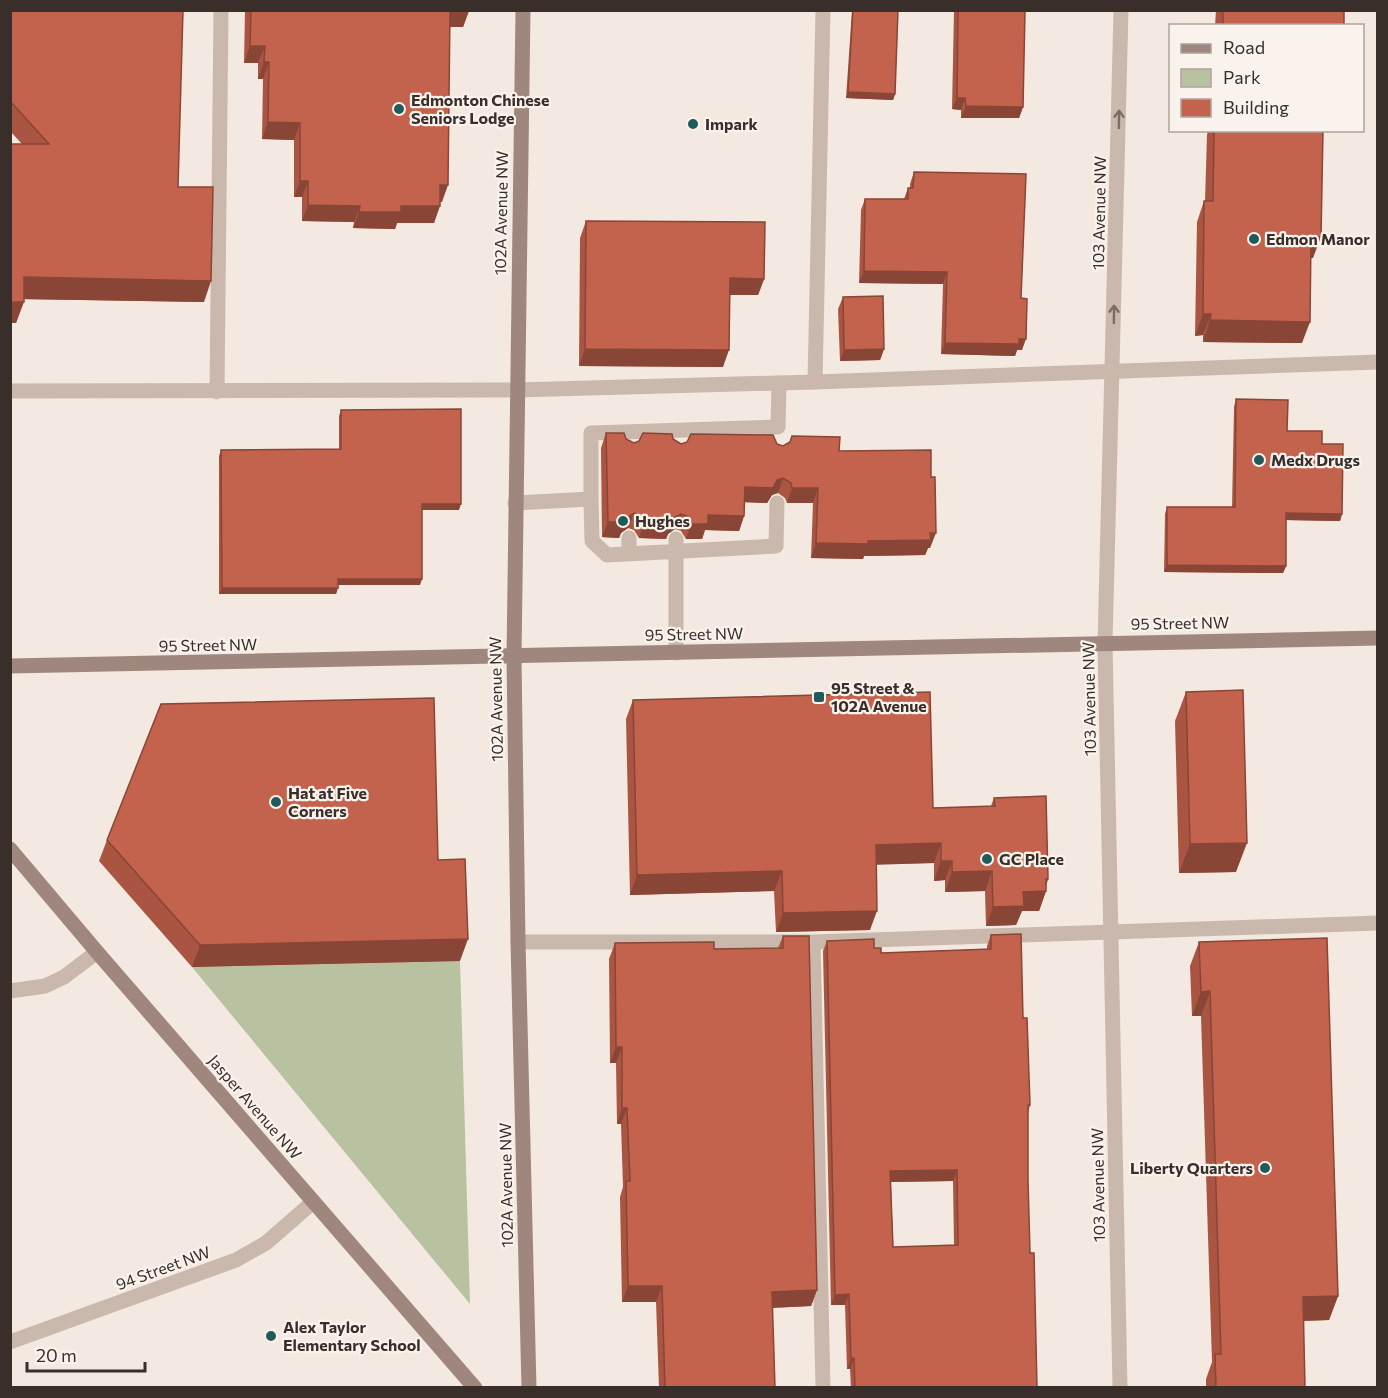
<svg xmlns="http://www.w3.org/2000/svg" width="1388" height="1398" viewBox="0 0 1388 1398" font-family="Commissioner,sans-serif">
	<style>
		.green { fill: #b8c2a0 }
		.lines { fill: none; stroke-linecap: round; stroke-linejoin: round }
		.lane { stroke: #cbb8ac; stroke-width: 15 }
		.street { stroke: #cbb8ac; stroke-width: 15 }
		.secondary { stroke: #9f877d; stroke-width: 15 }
		.wall { fill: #a95542; fill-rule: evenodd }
		.shaded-wall { fill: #894536 }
		.building { fill: #c4634d; stroke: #894536; stroke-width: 1.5; fill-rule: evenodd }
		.oneway { stroke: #7b6c64 }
		.poi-dot { fill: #205a5a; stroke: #faf3ed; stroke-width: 2 }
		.labels { text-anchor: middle; stroke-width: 4.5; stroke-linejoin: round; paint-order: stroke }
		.poi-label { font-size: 16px; font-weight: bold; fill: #392e2a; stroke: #faf3ed; text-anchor: start }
		.street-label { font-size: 16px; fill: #392e2a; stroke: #faf3ed }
	</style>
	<rect width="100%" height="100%" fill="#f3e9e0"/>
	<path class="green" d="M 460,961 L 470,1304 L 192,967 Z"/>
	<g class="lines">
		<path class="lane" d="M 815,382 L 823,10
			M 10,391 L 516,390 L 815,382 L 1378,362
			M 217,392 L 221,10
			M 591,499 L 592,541 L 607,555 L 776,546 L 777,503
			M 515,503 L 591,499 L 591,433 L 778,427 L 779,383
			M 629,538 L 629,554
			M 676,653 L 676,539
			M 518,942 L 813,942 L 1378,923
			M 813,942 L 823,1388"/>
		<path class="street" d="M 10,991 L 45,986 L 64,977 L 97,952
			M 10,1342 L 236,1260 L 266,1243 L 313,1202
			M 1120,1388 L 1105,643 L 1121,10"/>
		<path class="secondary" d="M 523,10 L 514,657 L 518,942 L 529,1388
			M 10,666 L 1378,638
			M 10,849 L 97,952 L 475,1388"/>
	</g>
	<path class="wall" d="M 10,10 L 178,187 L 204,302 L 24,299 L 16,323 L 22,144 L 10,131 Z
		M 245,10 L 469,10 L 463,27 L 450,27 L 442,202 L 440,202 L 434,223 L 397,223 L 395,229 L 353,228 L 354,222 L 302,221 L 302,197 L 294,197 L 294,140 L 262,139 L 263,79 L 258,79 L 258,63 L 244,63 Z
		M 852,10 L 898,10 L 895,94 L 893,100 L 846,98 Z
		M 954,10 L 1025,10 L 1023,107 L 1019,118 L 961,118 L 961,110 L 952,109 Z
		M 1216,10 L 1344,10 L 1344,26 L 1215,26 Z
		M 1208,130 L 1323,130 L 1313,258 L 1311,258 L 1302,343 L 1203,342 L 1203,335 L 1195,336 L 1197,222 L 1204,201 L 1205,201 L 1207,135 Z
		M 914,172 L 1021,298 L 1022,350 L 1017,350 L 1015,356 L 941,354 L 943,284 L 859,283 L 861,210 L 865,199 L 904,199 L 908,188 L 910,188 L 910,184 Z
		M 586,221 L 764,279 L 758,295 L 730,295 L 723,367 L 579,366 L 580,238 Z
		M 843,297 L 884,349 L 880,360 L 840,361 L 838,309 Z
		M 1236,399 L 1287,431 L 1322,444 L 1342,514 L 1340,521 L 1286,520 L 1286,566 L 1283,573 L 1164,572 L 1165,514 L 1167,507 L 1232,507 L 1234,407 Z
		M 341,410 L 459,510 L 422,510 L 420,585 L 338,585 L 336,594 L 219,594 L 219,456 L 221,450 L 339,449 L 339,416 Z
		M 606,433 L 626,439 L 634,443 L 673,439 L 681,444 L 777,444 L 783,446 L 839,451 L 930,548 L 928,548 L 925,555 L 864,556 L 863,559 L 811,558 L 813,503 L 787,503 L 785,498 L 778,493 L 772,495 L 767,503 L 745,502 L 744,516 L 739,531 L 705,530 L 702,539 L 686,539 L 681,531 L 675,529 L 668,534 L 666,539 L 639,538 L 634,530 L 628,528 L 621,533 L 619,538 L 602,537 L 601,448 Z
		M 1186,692 L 1236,872 L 1179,873 L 1175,721 Z
		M 633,700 L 933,808 L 991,806 L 994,798 L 1048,879 L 1046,886 L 1046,891 L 1039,911 L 1022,911 L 1016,925 L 986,926 L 985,891 L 945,892 L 945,880 L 934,881 L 934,863 L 877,864 L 870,930 L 776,932 L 774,891 L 630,895 L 626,719 Z
		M 107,840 L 438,860 L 460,961 L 192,967 L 99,861 Z
		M 991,935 L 1023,1018 L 1030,1105 L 1028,1113 L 1028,1180 L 1030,1253 L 1037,1388 L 851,1388 L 850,1369 L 847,1369 L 845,1305 L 831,1305 L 823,951 L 827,941 L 874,948 L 881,953 L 987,949 L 987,946 ZM 953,1181 L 954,1245 L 893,1247 L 891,1182 Z
		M 783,936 L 817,1290 L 811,1306 L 772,1308 L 775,1388 L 659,1388 L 656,1302 L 622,1302 L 620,1197 L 623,1187 L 621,1124 L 617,1124 L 616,1063 L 610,1063 L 609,959 L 615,943 L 714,949 L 778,948 Z
		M 1199,942 L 1338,1296 L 1329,1320 L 1303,1321 L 1305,1388 L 1206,1388 L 1206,1379 L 1212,1362 L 1201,1016 L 1192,1016 L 1190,966 Z"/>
	<path class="shaded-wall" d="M 450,10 L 469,11 L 463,27 L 444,27 Z
		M 250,46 L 265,46 L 258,63 L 244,63 Z
		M 264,62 L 269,62 L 263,79 L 258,79 Z
		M 848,92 L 895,94 L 893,100 L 846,98 Z
		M 957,98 L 965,98 L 961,110 L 952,109 Z
		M 966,106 L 1023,107 L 1019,118 L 961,118 Z
		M 268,122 L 300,123 L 294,140 L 262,139 Z
		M 300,181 L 308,181 L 302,197 L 294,197 Z
		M 440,185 L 448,185 L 442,202 L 434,202 Z
		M 308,205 L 360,206 L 354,222 L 302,221 Z
		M 401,206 L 440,206 L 434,223 L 397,223 L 395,229 L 353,228 L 359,212 Z
		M 1311,237 L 1321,237 L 1313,258 L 1303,258 Z
		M 864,271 L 947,272 L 943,284 L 859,283 Z
		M 24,277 L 211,281 L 204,302 L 17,299 Z
		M 730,278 L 764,279 L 758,295 L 724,295 Z
		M 10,302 L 24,302 L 16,323 L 10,323 Z
		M 1203,314 L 1211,314 L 1203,335 L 1195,336 Z
		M 1210,320 L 1310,322 L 1302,343 L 1203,342 Z
		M 1019,339 L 1026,339 L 1022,350 L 1017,350 L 1015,356 L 941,354 L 945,343 Z
		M 585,349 L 729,350 L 723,367 L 579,366 Z
		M 884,349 L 880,360 L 840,361 L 844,350 Z
		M 783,478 L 778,493 L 772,495 L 767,503 L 739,502 L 745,487 Z
		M 792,488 L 818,488 L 813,503 L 787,503 Z
		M 422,504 L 461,504 L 459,510 L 420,510 Z
		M 634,513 L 628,528 L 621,533 L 619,538 L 602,537 L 608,522 L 626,518 Z
		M 1286,513 L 1342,514 L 1340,521 L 1284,520 Z
		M 681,514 L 675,529 L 668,534 L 666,539 L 639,538 L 644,523 L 673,518 Z
		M 708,515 L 744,516 L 739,531 L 705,530 L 702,539 L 686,539 L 691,524 Z
		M 930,533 L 936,533 L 930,548 L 928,548 L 925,555 L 864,556 L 863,559 L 811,558 L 816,543 L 868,541 Z
		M 1167,565 L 1286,566 L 1283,573 L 1164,572 Z
		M 338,579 L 422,579 L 420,585 L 336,585 Z
		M 222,588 L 338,588 L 336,594 L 219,594 Z
		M 941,843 L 934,863 L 869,865 L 876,845 Z
		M 1247,843 L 1236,872 L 1179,873 L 1190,844 Z
		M 941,861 L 952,861 L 945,880 L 934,881 Z
		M 782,871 L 774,891 L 630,895 L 637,875 Z
		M 992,871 L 985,891 L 945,892 L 952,872 Z
		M 1046,879 L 1048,879 L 1044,891 L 1046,891 L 1039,911 L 1022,911 L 1016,925 L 986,926 L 993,907 Z
		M 877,911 L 870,930 L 776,932 L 783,913 Z
		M 468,939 L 460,961 L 192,967 L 200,945 Z
		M 1210,991 L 1201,1016 L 1192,1016 L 1201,992 Z
		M 616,1047 L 622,1047 L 616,1063 L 610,1063 Z
		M 622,1108 L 627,1108 L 621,1124 L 617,1124 Z
		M 957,1170 L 953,1181 L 886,1182 L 890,1171 Z
		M 628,1286 L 662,1286 L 656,1302 L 622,1302 Z
		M 817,1290 L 811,1306 L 766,1308 L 772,1292 Z
		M 849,1294 L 845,1305 L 831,1305 L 835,1295 Z
		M 1338,1296 L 1329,1320 L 1294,1321 L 1303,1297 Z
		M 854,1358 L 850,1369 L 847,1369 L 851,1359 Z"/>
	<path class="building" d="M 11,10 L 183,10 L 178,187 L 213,187 L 211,281 L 24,277 L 24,302 L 10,302 L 10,144 L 49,144 L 10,101 Z
		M 251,10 L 450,10 L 448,185 L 440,185 L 440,206 L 401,206 L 401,212 L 359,212 L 360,206 L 308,205 L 308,181 L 300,181 L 300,123 L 268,122 L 269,62 L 264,62 L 265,46 L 250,46 Z
		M 853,10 L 898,10 L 895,94 L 848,92 Z
		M 958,10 L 1025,10 L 1023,107 L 966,106 L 965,98 L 957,98 Z
		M 1223,10 L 1344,10 L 1344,26 L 1223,26 Z
		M 1214,130 L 1323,130 L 1321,237 L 1311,237 L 1310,322 L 1210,320 L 1211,314 L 1203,314 L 1204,201 L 1213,201 Z
		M 914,172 L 1026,174 L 1021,298 L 1027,299 L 1026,339 L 1019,339 L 1019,344 L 945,343 L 947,272 L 864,271 L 865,199 L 908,199 L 908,188 L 913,188 Z
		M 586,221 L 765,222 L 764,279 L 730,278 L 729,350 L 585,349 Z
		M 883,296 L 884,349 L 844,350 L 843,297 Z
		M 1236,399 L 1288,400 L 1287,431 L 1322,431 L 1322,444 L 1343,444 L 1342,514 L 1286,513 L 1286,566 L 1167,565 L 1167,507 L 1235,507 Z
		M 461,409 L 461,504 L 422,504 L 422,579 L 338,579 L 338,588 L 222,588 L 221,450 L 341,449 L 341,410 Z
		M 606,433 L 624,433 L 626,439 L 634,443 L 639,441 L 643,433 L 672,434 L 673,439 L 681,444 L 687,442 L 691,434 L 773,435 L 777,444 L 783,446 L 790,442 L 792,436 L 840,437 L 839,451 L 931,450 L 931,477 L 935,477 L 936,533 L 930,533 L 931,540 L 868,541 L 868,544 L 816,543 L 818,488 L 792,488 L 791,483 L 783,478 L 777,480 L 773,488 L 745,487 L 744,516 L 708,515 L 708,524 L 691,524 L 687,516 L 681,514 L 673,518 L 672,523 L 644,523 L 640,515 L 634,513 L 626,518 L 625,522 L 608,522 Z
		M 1243,690 L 1247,843 L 1190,844 L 1186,692 Z
		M 930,692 L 933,808 L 995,806 L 994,798 L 1046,796 L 1048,879 L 1046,879 L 1046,891 L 1023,892 L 1024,906 L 993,907 L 992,871 L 952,872 L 952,861 L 941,861 L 941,843 L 876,845 L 877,911 L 783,913 L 782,871 L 637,875 L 633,700 Z
		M 434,698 L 438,860 L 465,859 L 468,939 L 200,945 L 107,840 L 161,704 Z
		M 1021,934 L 1023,1018 L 1027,1018 L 1030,1105 L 1028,1105 L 1028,1180 L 1030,1253 L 1034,1253 L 1037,1388 L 855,1388 L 854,1358 L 851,1359 L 849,1294 L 835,1295 L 827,941 L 874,939 L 874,948 L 881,948 L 881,953 L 991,949 L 991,935 ZM 957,1170 L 958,1245 L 893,1247 L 890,1171 Z
		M 783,936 L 809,936 L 817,1290 L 772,1292 L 775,1388 L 665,1388 L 662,1286 L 628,1286 L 626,1181 L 630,1181 L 627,1108 L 622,1108 L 622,1047 L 616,1047 L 615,943 L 714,942 L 714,949 L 783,948 Z
		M 1327,938 L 1338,1296 L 1303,1297 L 1305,1388 L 1216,1388 L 1215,1354 L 1221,1354 L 1210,991 L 1201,992 L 1199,942 Z"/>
	<defs><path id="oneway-shaft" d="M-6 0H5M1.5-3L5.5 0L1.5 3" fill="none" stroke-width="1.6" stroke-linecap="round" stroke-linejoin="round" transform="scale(1.5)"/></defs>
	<g class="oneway">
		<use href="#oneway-shaft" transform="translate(1119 119) rotate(-89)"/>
		<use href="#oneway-shaft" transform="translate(1114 314) rotate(-89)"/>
	</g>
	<g class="poi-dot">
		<circle cx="399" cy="109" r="6"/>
		<circle cx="693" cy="124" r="6"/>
		<circle cx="1254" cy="239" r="6"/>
		<circle cx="1259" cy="460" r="6"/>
		<circle cx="623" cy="521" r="6"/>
		<rect x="813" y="691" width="12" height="12" rx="3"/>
		<circle cx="276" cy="802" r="6"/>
		<circle cx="987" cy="859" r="6"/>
		<circle cx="1265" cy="1168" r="6"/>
		<circle cx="271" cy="1336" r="6"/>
	</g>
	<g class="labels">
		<g class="poi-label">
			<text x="411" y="106">Edmonton Chinese<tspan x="411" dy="18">Seniors Lodge</tspan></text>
			<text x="705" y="130">Impark</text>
			<text x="1266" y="245">Edmon Manor</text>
			<text x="1271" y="466">Medx Drugs</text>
			<text x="635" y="527">Hughes</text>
			<text x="831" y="694">95 Street &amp;<tspan x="831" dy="18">102A Avenue</tspan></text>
			<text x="288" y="799">Hat at Five<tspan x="288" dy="18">Corners</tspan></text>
			<text x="999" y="865">GC Place</text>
			<text x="1253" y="1174" text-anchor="end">Liberty Quarters</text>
			<text x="283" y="1333">Alex Taylor<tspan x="283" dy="18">Elementary School</tspan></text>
		</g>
		<g class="street-label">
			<text transform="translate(501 213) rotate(-89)" y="6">102A Avenue NW</text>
			<text transform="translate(1099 213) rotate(-89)" y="6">103 Avenue NW</text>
			<text transform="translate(1180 623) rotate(-1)" y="6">95 Street NW</text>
			<text transform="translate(694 634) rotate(-1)" y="6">95 Street NW</text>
			<text transform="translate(208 645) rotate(-1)" y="6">95 Street NW</text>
			<text transform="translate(496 699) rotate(-91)" y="6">102A Avenue NW</text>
			<text transform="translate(1089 699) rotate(-91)" y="6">103 Avenue NW</text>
			<text transform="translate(255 1107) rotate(49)" y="6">Jasper Avenue NW</text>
			<text transform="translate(506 1185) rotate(-91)" y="6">102A Avenue NW</text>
			<text transform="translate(1098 1185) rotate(-91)" y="6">103 Avenue NW</text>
			<text transform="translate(163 1268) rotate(-20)" y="6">94 Street NW</text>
		</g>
	</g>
	<rect width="1388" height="1398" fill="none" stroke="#392e2a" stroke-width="24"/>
	<rect x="1169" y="24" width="195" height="108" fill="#faf3ed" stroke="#ada49f" stroke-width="1.5"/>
	<rect x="1181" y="44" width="30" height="9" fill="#9f877d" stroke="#ada49f" stroke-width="1.5"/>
	<text x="1223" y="54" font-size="18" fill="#392e2a">Road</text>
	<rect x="1181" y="69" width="30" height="18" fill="#b8c2a0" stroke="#ada49f" stroke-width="1.5"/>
	<text x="1223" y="84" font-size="18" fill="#392e2a">Park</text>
	<rect x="1181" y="99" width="30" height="18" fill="#c4634d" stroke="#ada49f" stroke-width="1.5"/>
	<text x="1223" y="114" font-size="18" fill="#392e2a">Building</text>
	<path d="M27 1362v9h118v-9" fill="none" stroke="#392e2a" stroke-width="3"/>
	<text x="36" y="1362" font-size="18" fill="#392e2a" stroke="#faf3ed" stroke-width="4.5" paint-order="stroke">20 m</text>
</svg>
